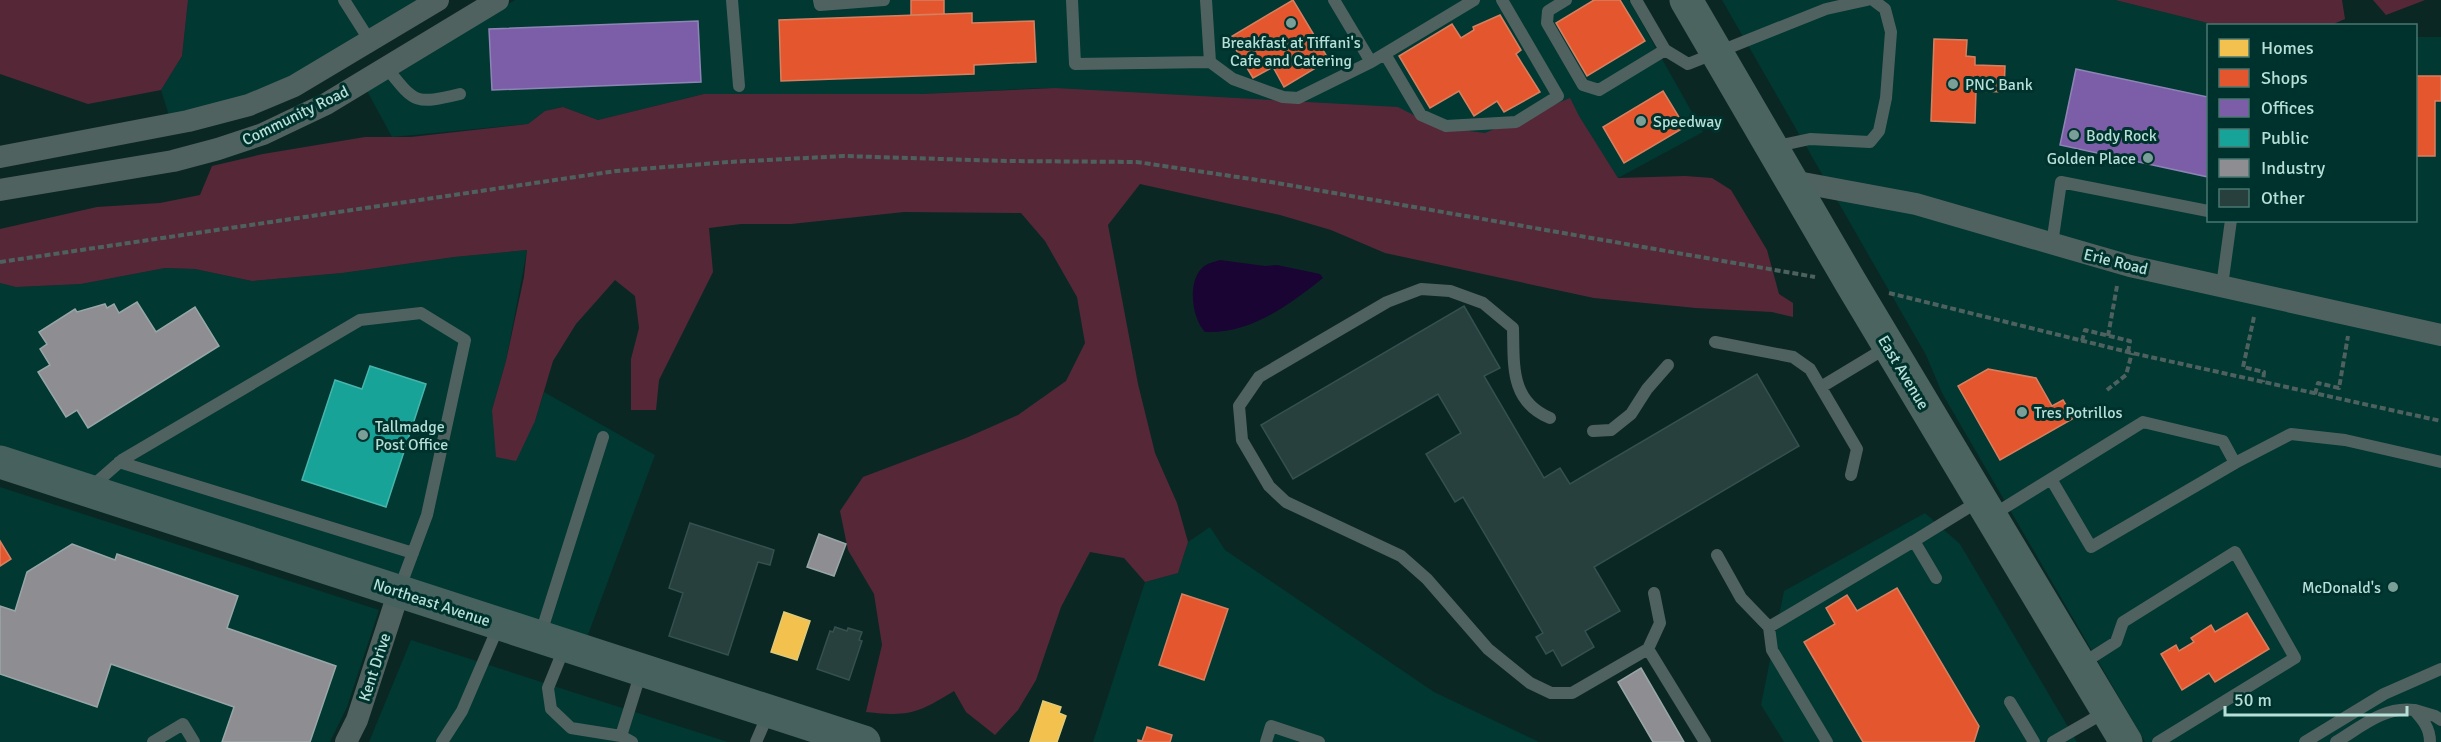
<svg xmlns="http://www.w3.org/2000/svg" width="2441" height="742" viewBox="0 0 2441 742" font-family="Signika,sans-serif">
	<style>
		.built { fill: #013832 }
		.green { fill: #562837 }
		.water { fill: #1a0433 }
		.homes { fill: #f2c14e; stroke: #e0ca77; stroke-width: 1.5 }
		.shops { fill: #e4572e; stroke: #d68061; stroke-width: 1.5 }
		.offices { fill: #7b5ea7; stroke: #8d85b5; stroke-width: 1.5 }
		.public { fill: #17a398; stroke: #47b5ab; stroke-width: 1.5 }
		.industry { fill: #8d8d92; stroke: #99a6a7; stroke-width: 1.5 }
		.building { fill: #27403e; stroke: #34504f; stroke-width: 1.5 }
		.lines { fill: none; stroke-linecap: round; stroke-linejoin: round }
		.path { stroke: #4e615f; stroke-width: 4; stroke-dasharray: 6 3; stroke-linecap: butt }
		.service { stroke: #506260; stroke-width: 12 }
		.minor { stroke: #506260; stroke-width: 22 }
		.secondary { stroke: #4c6460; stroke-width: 33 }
		.primary { stroke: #47625e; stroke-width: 33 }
		.poi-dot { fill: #7a9f98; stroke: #00322d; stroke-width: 2 }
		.labels { text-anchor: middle; stroke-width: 6; stroke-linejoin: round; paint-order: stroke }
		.poi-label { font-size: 16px; fill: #b6dfd7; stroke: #00322d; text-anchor: start }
		.street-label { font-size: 16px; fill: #b6dfd7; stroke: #00322d }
	</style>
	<rect width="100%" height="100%" fill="#0b2724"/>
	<path class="built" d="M 188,0 L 428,0 L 346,49 L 224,107 L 170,119 L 161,90 L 182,56 Z
		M 515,0 L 1629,0 L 1703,132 L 1618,178 L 1578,116 L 1429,144 L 1055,88 L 1042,88 L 921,94 L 704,94 L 598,120 L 563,107 L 545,111 L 528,124 L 392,137 L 366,89 Z
		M 1722,0 L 2115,0 L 2217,25 L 2208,26 L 2208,220 L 2416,220 L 2416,37 L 2441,37 L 2441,742 L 2145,742 L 1942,393 L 1926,355 Z
		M 527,250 L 506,361 L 492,410 L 535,421 L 544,392 L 655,455 L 586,640 L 0,447 L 0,283 L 16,287 L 81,284 L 165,268 L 195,269 L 252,281 L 342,273 L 454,257 Z
		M 0,487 L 379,610 L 347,707 L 330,742 L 0,742 Z
		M 1925,513 L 1960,544 L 2077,742 L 1784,742 L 1761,705 L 1784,591 Z
		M 1210,527 L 1225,550 L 1434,692 L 1539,742 L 1093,742 L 1145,582 L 1178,573 L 1188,542 Z
		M 411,640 L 728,742 L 369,742 Z"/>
	<path class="green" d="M 0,0 L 188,0 L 182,56 L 161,90 L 88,104 L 0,74 Z
		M 2115,0 L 2342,0 L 2345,19 L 2331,25 L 2216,25 Z
		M 2373,0 L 2425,0 L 2386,15 Z
		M 1055,88 L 1398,107 L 1437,127 L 1485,133 L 1570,98 L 1579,116 L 1618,178 L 1685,176 L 1712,178 L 1731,190 L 1767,250 L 1779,294 L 1793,303 L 1793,317 L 1772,312 L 1696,308 L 1594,298 L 1385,253 L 1331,230 L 1280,215 L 1140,184 L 1108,225 L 1138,384 L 1155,453 L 1177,503 L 1188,542 L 1178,573 L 1145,582 L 1124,558 L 1090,552 L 1061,607 L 1036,680 L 1018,710 L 995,735 L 966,712 L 954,691 C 918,713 909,717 866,712 L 882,645 L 874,594 L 848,550 L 840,511 L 863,477 L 966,438 L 1018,415 L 1066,381 L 1085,343 L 1077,297 L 1045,241 L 1021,213 L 904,212 L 791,224 L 741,224 L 709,228 L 713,272 L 659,380 L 656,410 L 631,410 L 631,359 L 639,328 L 635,296 L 615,280 L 576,324 L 553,361 L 535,421 L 516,461 L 496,457 L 492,410 L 506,361 L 524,277 L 527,250 L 454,257 L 342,273 L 252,281 L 195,269 L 165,268 L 81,284 L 16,287 L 0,283 L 0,229 L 97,207 L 160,203 L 200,195 L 212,166 L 263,154 L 365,137 L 411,137 L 528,124 L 545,111 L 563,107 L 598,120 L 704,94 L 921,94 Z"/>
	<path class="water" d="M 1220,260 L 1265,266 L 1277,265 L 1320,274 L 1323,278 C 1289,305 1251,334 1205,332 C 1192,318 1187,283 1202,268 C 1207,263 1214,262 1220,260 Z"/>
	<path class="homes" d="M 784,612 L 810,621 L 797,660 L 771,652 Z
		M 1043,701 L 1061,707 L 1059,713 L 1066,716 L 1057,742 L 1030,742 Z"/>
	<path class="shops" d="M 911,0 L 944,0 L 944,14 L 911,15 Z
		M 1293,0 L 1329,60 L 1284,87 L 1273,67 L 1253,78 L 1229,38 Z
		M 1594,0 L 1620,0 L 1645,41 L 1587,76 L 1556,23 Z
		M 972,13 L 972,23 L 1034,21 L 1036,62 L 974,65 L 974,74 L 781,81 L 779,20 Z
		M 1500,15 L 1521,50 L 1516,54 L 1540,92 L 1504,112 L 1497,101 L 1474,116 L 1459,91 L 1430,108 L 1399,56 L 1452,24 L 1461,38 L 1474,30 L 1473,27 Z
		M 1934,39 L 1967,40 L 1966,56 L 1975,57 L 1975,65 L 2005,66 L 2004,92 L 1976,91 L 1975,123 L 1931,121 Z
		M 2416,76 L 2441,76 L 2441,101 L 2435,101 L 2435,156 L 2416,156 Z
		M 1663,91 L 1685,127 L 1624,163 L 1603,127 Z
		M 1988,369 L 2036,378 L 2052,406 L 2063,400 L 2074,418 L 2000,460 L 1958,386 Z
		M 0,541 L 11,559 L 0,566 Z
		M 1897,588 L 1979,726 L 1974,742 L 1863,742 L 1804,642 L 1835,624 L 1826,608 L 1847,595 L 1857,611 Z
		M 1182,594 L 1228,609 L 1204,680 L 1159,665 Z
		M 2247,613 L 2269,649 L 2215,682 L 2209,673 L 2182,690 L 2161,654 L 2176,645 L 2179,651 L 2194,642 L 2191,638 L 2211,625 L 2215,632 Z
		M 1147,727 L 1172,735 L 1170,742 L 1138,742 L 1138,740 L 1142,741 Z"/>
	<path class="offices" d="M 698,21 L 701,82 L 492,90 L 489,29 Z
		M 2076,69 L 2208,97 L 2208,177 L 2060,145 Z"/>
	<path class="public" d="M 370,366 L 426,384 L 386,507 L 302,480 L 335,380 L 362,389 Z"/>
	<path class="industry" d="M 137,302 L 156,332 L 195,307 L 219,346 L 88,428 L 77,410 L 66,417 L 38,372 L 50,365 L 40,349 L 47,344 L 39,332 L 75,309 L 77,312 L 105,304 L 107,308 L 114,304 L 119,313 Z
		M 819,534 L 846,544 L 834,576 L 807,567 Z
		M 72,544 L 115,560 L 117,554 L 238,596 L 227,628 L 336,666 L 310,742 L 222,742 L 234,707 L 111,664 L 97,707 L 0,674 L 0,606 L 15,611 L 27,572 Z
		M 1641,668 L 1684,742 L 1653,742 L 1618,682 Z"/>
	<path class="building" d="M 1464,306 L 1500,368 L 1484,376 L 1544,478 L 1560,468 L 1570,484 L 1757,374 L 1799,446 L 1594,567 L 1620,611 L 1585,631 L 1594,647 L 1562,666 L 1553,650 L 1546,654 L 1536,637 L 1543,633 L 1463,497 L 1455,502 L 1426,454 L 1461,433 L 1438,394 L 1293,479 L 1261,425 Z
		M 690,523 L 774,550 L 770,565 L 758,562 L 728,655 L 669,636 L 683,593 L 669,588 Z
		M 835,627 L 847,631 L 848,628 L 862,632 L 859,640 L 862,641 L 849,680 L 817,669 L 830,631 L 833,632 Z"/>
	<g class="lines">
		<path class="path" d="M 0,262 L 616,171 L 729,162 L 844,156 L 1006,161 L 1137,162 L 1271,182 L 1815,277
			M 1889,293 L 2132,353 L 2441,421
			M 2254,317 L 2243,367 L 2264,372 L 2263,382
			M 2108,336 L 2117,286
			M 2082,341 L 2085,330 L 2130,341 L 2128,352
			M 2107,390 L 2126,375 L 2132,353
			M 2315,394 L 2318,383 L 2339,388 L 2348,336"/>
		<path class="service" d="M 344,0 L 370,41
			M 732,0 L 739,86
			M 819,0 L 820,5 L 884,0
			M 1072,0 L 1075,64 L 1210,62 L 1206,0
			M 1334,0 L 1371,62 L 1474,0
			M 1566,0 L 1548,11 L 1547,23 L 1583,85 L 1599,90 L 1665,50
			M 1636,0 L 1665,50 L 1688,64 L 1826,9 L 1867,0
			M 1385,54 L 1421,115 L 1446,126 L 1516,122 L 1558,96 L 1502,0
			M 1210,62 L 1233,79 L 1283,97 L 1298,98 L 1371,62
			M 386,67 C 415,103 414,105 460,94
			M 1773,147 L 1810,139 L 1870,142 L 1879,131 L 1886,98 L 1891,32 L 1885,9 L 1873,0
			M 2052,244 L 2061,182 L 2208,211
			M 2222,286 L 2231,220
			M 1715,342 L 1793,357 L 1810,369 L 1857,449 L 1851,475
			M 1821,387 L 1889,346
			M 1550,418 C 1510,401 1514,366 1513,328 L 1483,303 L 1450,291 L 1421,289 L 1387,302 L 1259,377 L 1239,406 L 1242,440 L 1269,486 L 1286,502 L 1401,556 L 1427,579 L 1488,649 L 1530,683 L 1551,693 L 1572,693 L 1648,649 L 1705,742
			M 1593,431 L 1611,430 L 1631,414 L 1647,389 L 1668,365
			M 119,462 L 413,553
			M 2235,463 L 2291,434 L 2345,440 L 2441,462
			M 90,488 L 122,460 L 360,320 L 421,313 L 465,340 L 427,515 L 399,590
			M 1991,516 L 2143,422 L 2223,441 L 2235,463 L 2091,547 L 2051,479
			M 1717,555 L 1741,598 L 1769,627
			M 1936,578 L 1914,541 L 1979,501
			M 540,636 L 603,437
			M 565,646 L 548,688 L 551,709 L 571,728 L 621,736 L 632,742
			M 1648,649 L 1660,623 L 1654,593
			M 2080,665 L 2116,642 L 2123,622 L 2235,552 L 2295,658 L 2158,742
			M 2010,702 L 2034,742
			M 2415,710 L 2435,716 L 2441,720
			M 621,736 L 641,672
			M 153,742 L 183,724 L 194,742
			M 442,742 L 462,711 L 499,625
			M 756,742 L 769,712
			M 1266,742 L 1271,726 L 1319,742
			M 1827,742 L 1772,650 L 1769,627 L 1914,541
			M 2053,742 L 2107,711
			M 2305,742 L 2384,694 L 2441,669
			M 2336,742 C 2361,727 2384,706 2414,710 C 2423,720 2430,728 2430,742"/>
		<path class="minor" d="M 0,157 L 188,121 L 249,105 L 294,86 L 438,0
			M 1792,181 L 1916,204 L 2130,266 L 2441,335
			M 0,190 L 173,161 L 218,149 L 263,134 L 326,104 L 498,0
			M 346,742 L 357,720 L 399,591"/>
		<path class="secondary" d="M 1686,0 L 1851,283 L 2126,742"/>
		<path class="primary" d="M 0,462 L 864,742"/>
	</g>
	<g class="poi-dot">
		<circle cx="1291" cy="23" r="6"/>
		<circle cx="1953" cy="84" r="6"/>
		<circle cx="1641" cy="121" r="6"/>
		<circle cx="2074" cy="135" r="6"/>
		<circle cx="2148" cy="158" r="6"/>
		<circle cx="2022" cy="412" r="6"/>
		<circle cx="363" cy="435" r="6"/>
		<circle cx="2393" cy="587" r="6"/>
	</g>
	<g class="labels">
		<g class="poi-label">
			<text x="1291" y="48" text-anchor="middle">Breakfast at Tiffani's<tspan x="1291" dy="18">Cafe and Catering</tspan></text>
			<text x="1965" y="90">PNC Bank</text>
			<text x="1653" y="127">Speedway</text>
			<text x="2086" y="141">Body Rock</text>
			<text x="2136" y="164" text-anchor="end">Golden Place</text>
			<text x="2034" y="418">Tres Potrillos</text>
			<text x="375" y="432">Tallmadge<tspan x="375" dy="18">Post Office</tspan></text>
			<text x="2381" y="593" text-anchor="end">McDonald's</text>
		</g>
		<g class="street-label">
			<text transform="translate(295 115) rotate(-26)" y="6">Community Road</text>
			<text transform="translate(2116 261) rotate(14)" y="6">Erie Road</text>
			<text transform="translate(1904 372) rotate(59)" y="6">East Avenue</text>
			<text transform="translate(432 602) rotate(18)" y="6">Northeast Avenue</text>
			<text transform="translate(374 667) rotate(-72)" y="6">Kent Drive</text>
		</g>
	</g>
	<rect x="2207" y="24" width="210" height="198" fill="#00322d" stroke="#497771" stroke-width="1.5"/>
	<rect x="2219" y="39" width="30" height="18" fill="#f2c14e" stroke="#497771" stroke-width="1.5"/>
	<text x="2261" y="54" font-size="18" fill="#b6dfd7">Homes</text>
	<rect x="2219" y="69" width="30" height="18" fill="#e4572e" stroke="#497771" stroke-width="1.5"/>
	<text x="2261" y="84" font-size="18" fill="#b6dfd7">Shops</text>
	<rect x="2219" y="99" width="30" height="18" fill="#7b5ea7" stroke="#497771" stroke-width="1.5"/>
	<text x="2261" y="114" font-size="18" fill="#b6dfd7">Offices</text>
	<rect x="2219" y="129" width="30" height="18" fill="#17a398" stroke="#497771" stroke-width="1.5"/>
	<text x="2261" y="144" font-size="18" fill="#b6dfd7">Public</text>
	<rect x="2219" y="159" width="30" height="18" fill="#8d8d92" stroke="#497771" stroke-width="1.5"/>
	<text x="2261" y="174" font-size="18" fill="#b6dfd7">Industry</text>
	<rect x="2219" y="189" width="30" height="18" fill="#27403e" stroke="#497771" stroke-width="1.5"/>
	<text x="2261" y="204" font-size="18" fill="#b6dfd7">Other</text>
	<path d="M2225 706v9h182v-9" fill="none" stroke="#b6dfd7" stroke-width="3"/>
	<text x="2234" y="706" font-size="18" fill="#b6dfd7" stroke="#00322d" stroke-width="4.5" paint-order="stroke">50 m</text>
</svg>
